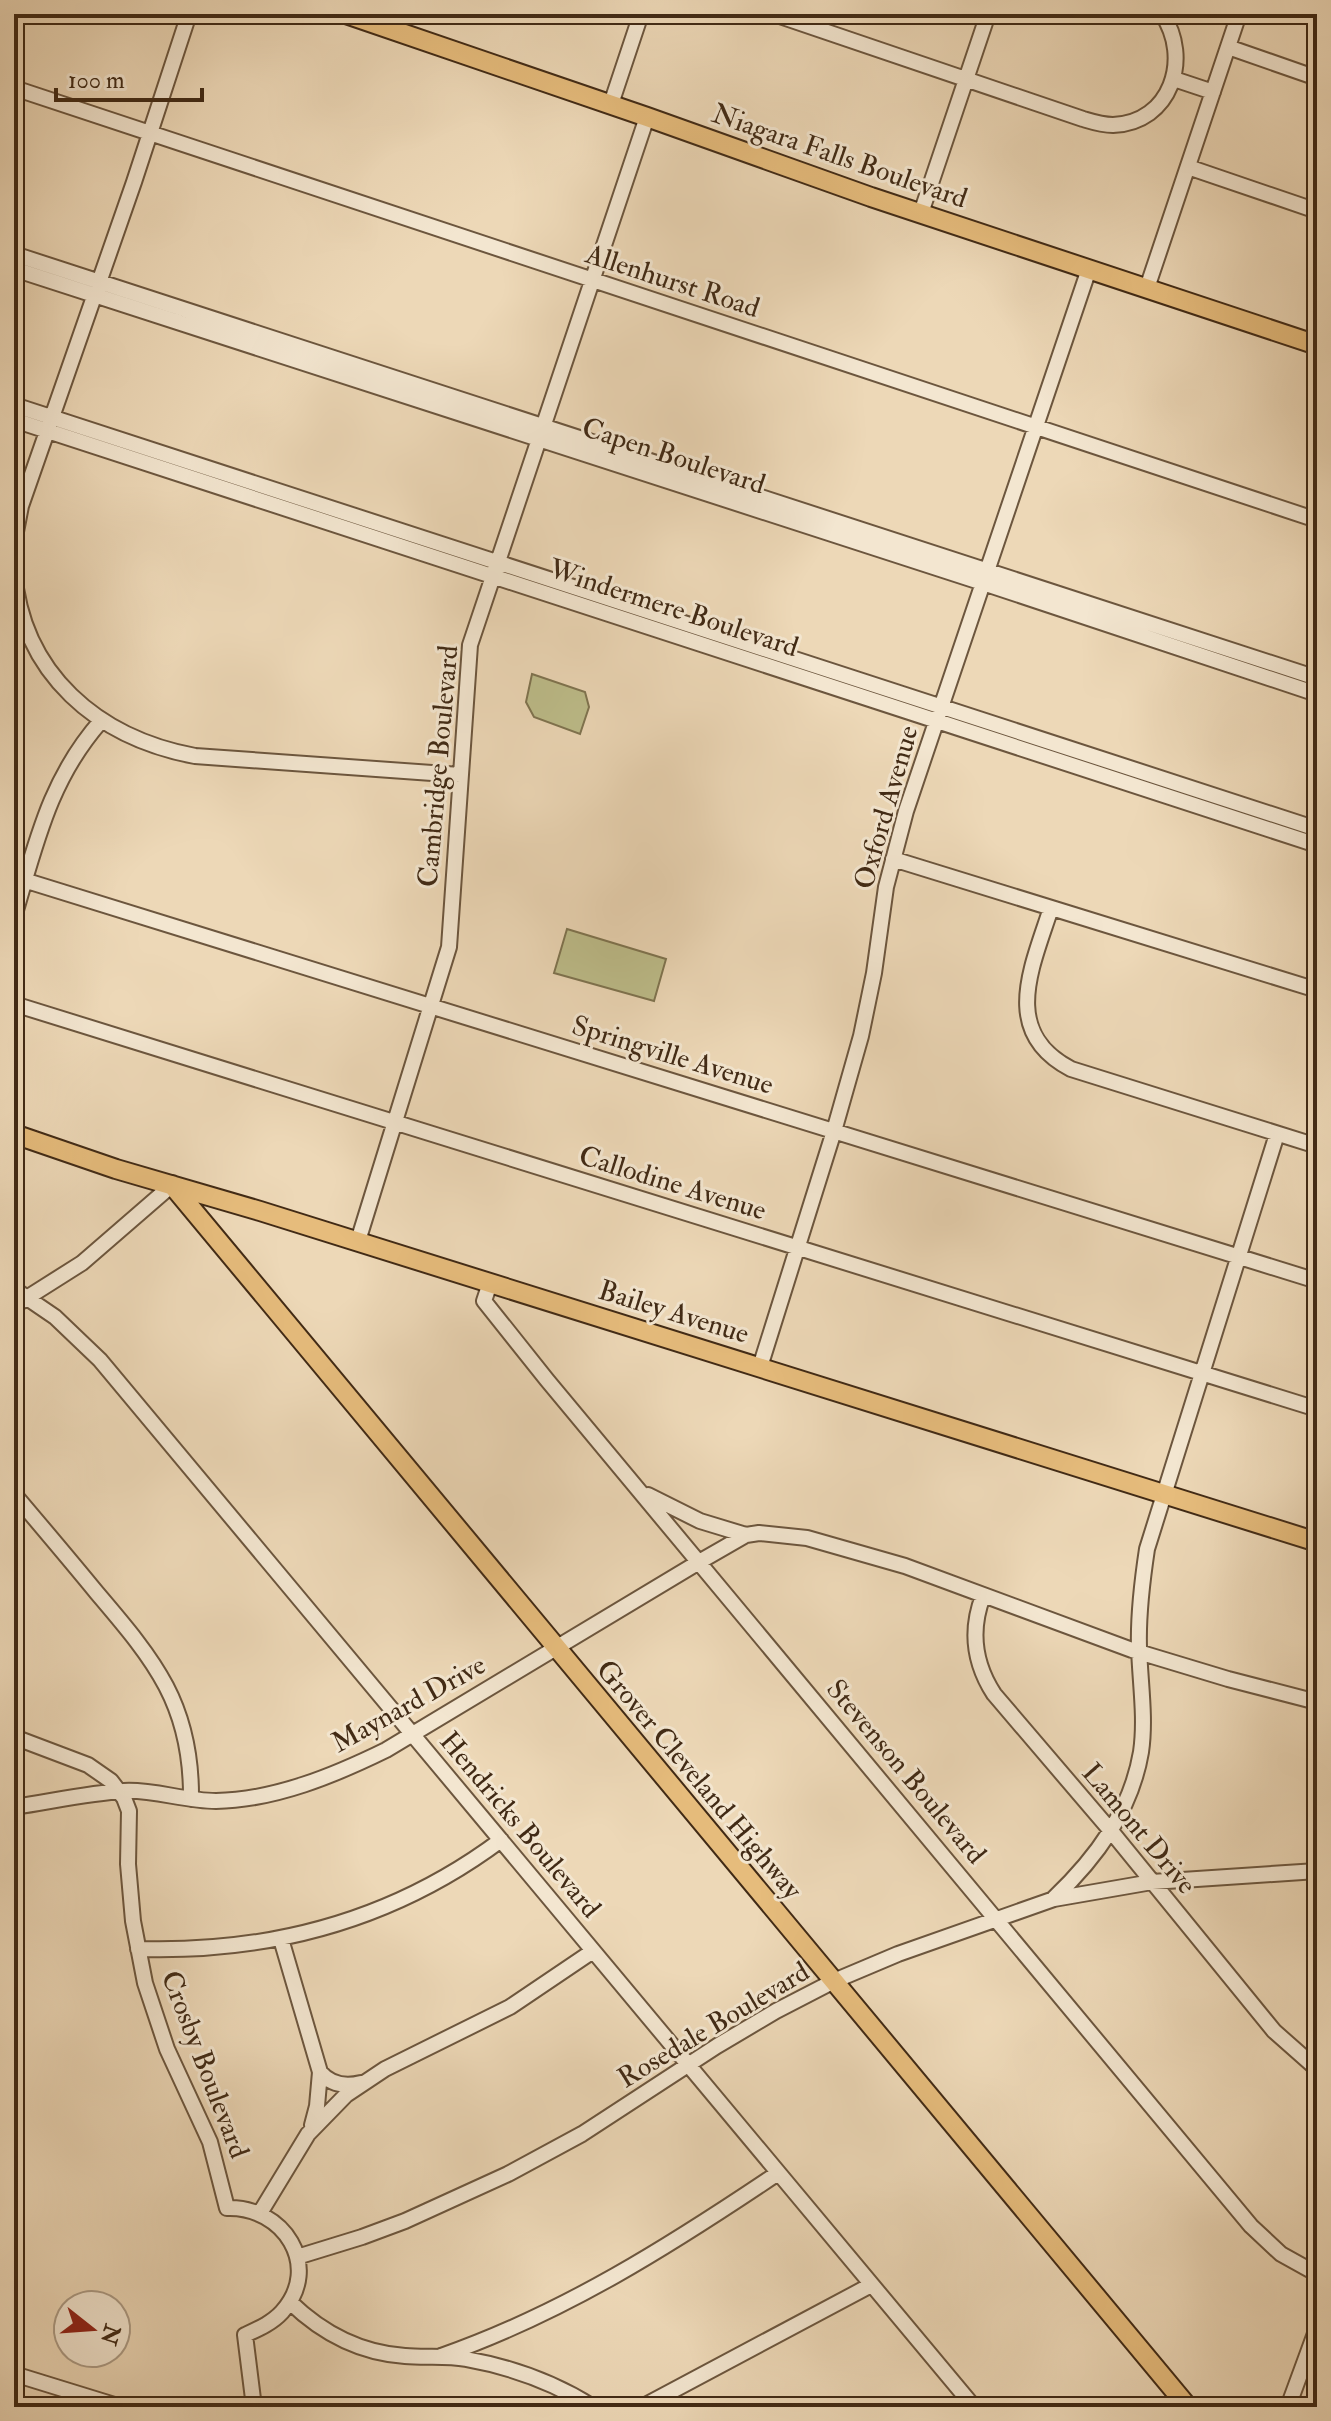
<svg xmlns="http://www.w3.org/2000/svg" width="1331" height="2421" viewBox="0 0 1331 2421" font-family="'IM FELL Double Pica',serif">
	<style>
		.green { fill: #bdbd8a; stroke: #7f7450; stroke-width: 2 }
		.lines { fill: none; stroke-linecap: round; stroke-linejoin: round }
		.minor-casing { stroke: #6c563e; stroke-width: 18 }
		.major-casing { stroke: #412a15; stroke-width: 22 }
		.minor { stroke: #f3e6d0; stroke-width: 14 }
		.major { stroke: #e6bc7c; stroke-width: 18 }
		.labels { text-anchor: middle; stroke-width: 6; stroke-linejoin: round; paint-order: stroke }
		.street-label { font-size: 28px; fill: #412a15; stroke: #f3e6d0 }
	</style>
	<rect width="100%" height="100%" fill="#edd8b7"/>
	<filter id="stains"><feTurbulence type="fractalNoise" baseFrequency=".0025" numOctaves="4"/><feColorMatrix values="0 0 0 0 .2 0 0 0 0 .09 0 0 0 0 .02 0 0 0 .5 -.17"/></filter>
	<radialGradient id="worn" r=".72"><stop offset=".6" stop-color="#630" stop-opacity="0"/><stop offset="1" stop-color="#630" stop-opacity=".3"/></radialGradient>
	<path class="green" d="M 532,674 L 585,692 L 589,707 L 580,734 L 534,717 L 526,702 Z
		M 567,929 L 666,959 L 654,1001 L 554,973 Z"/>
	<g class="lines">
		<defs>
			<path id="minor" d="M 774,14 L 1083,119 C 1093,122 1102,125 1113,125 C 1171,123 1192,58 1162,14
				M 1228,47 L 1317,78
				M 1174,79 L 1213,92
				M 14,88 L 1317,520
				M 611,104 L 641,14
				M 1188,167 L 1317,211
				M 921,213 L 988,14
				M 14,254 L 1317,678
				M 14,269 L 983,583 L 1317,694
				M 1147,288 L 1239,14
				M 14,405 L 1317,829
				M 14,420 L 1317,845
				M 14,542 L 21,506 L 134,182 L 189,14
				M 14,571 C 22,674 98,738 195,756 L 460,775
				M 893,859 L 1317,990
				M 14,877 L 1317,1281
				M 1051,908 C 1032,967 1000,1032 1071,1069 L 1317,1146
				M 14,917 C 36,844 49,780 101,721
				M 14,1004 L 1317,1409
				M 358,1241 L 449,947 L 470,645 L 647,117
				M 490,1283 L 484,1301 L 547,1380 L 1251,2226 L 1281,2254 L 1317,2274
				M 14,1289 L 55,1317 L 100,1360 L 974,2407
				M 14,1306 L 82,1263 L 172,1185
				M 760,1367 L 834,1131 L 861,1036 L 874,973 L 886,887 L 906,811 L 1089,269
				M 14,1494 C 42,1527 70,1560 97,1593 C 155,1661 192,1705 191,1799
				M 648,1495 L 700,1521 L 746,1535
				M 983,1596 C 970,1630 974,1663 994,1694 L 1111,1831 L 1274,2031 L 1317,2069
				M 14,1737 L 88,1765 L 111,1781 L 124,1798 L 129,1811 L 128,1864 L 133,1921 L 145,1983 L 167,2049 L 210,2142 L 227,2208 C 283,2206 323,2266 282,2312 C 272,2323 258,2329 245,2335 L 254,2407
				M 14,1807 C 50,1802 87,1793 124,1791 C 152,1789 185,1801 216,1801 C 275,1800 335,1775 386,1750 L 699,1562 L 746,1535 L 759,1533 L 807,1538 L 905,1566 L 1132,1650 L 1228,1679 L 1317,1702
				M 1054,1898 C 1096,1858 1131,1811 1141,1752 C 1146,1718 1140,1682 1139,1647 C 1138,1614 1142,1582 1147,1549 L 1277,1134
				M 281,1939 L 320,2072 L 317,2106 L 312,2125
				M 138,1949 C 270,1953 394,1920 501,1840
				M 320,2072 C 331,2085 345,2087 361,2083
				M 260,2213 L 308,2134 L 346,2095 L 385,2069 L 510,2007 L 593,1951
				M 297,2257 L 362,2237 L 405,2221 L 508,2174 L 582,2134 L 717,2046 L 776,2011 L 834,1981 L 898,1954 L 1054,1899 L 1152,1882 L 1317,1871
				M 290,2302 C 322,2333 360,2353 405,2356 C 425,2358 446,2355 466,2359 C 511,2367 555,2383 593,2407
				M 441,2356 C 564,2313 671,2245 778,2173
				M 14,2374 L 121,2407
				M 642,2407 L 871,2285
				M 1288,2407 L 1317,2328"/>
			<path id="major" d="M 346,14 L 647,117 L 871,197 L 1317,345
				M 14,1134 L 116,1169 L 260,1211 L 1317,1542
				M 172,1185 L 1188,2407"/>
		</defs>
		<use href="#minor" class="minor-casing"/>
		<use href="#major" class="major-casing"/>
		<use href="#minor" class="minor"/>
		<use href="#major" class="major"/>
	</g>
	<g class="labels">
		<g class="street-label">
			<text transform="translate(840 155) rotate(19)" y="10">Niagara Falls Boulevard</text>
			<text transform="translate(673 280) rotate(18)" y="10">Allenhurst Road</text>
			<text transform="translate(674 455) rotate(18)" y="10">Capen Boulevard</text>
			<text transform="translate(674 607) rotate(18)" y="10">Windermere Boulevard</text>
			<text transform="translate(437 766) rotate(-85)" y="10">Cambridge Boulevard</text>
			<text transform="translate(885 807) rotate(-74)" y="10">Oxford Avenue</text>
			<text transform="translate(673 1054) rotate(17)" y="10">Springville Avenue</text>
			<text transform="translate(673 1182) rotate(17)" y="10">Callodine Avenue</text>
			<text transform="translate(674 1311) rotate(17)" y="10">Bailey Avenue</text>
			<text transform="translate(408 1703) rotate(-29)" y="10">Maynard Drive</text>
			<text transform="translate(907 1771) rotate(50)" y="10">Stevenson Boulevard</text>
			<text transform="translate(700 1779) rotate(50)" y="10">Grover Cleveland Highway</text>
			<text transform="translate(521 1824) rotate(50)" y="10">Hendricks Boulevard</text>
			<text transform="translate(1140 1828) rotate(50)" y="10">Lamont Drive</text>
			<text transform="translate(713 2024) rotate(-31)" y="10">Rosedale Boulevard</text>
			<text transform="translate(206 2064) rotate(69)" y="10">Crosby Boulevard</text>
		</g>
	</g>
	<rect width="1331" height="2421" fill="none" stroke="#edd8b7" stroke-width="48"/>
	<rect x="16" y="16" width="1299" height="2389" fill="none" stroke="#412a15" stroke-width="4"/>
	<rect x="24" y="24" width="1283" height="2373" fill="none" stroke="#412a15" stroke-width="2"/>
	<g transform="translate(92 2329) rotate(107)"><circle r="38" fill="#f3e6d0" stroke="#ac9b85" stroke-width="2"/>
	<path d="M0-6L14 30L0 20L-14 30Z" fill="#8f2418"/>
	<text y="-12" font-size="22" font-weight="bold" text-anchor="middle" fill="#412a15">N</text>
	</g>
	<path d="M56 88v12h146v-12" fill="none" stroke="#412a15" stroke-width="4"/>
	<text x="68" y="88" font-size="24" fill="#412a15" stroke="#f3e6d0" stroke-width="6" paint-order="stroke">100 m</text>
	<rect width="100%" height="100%" filter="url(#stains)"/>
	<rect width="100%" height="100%" fill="url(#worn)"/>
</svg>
